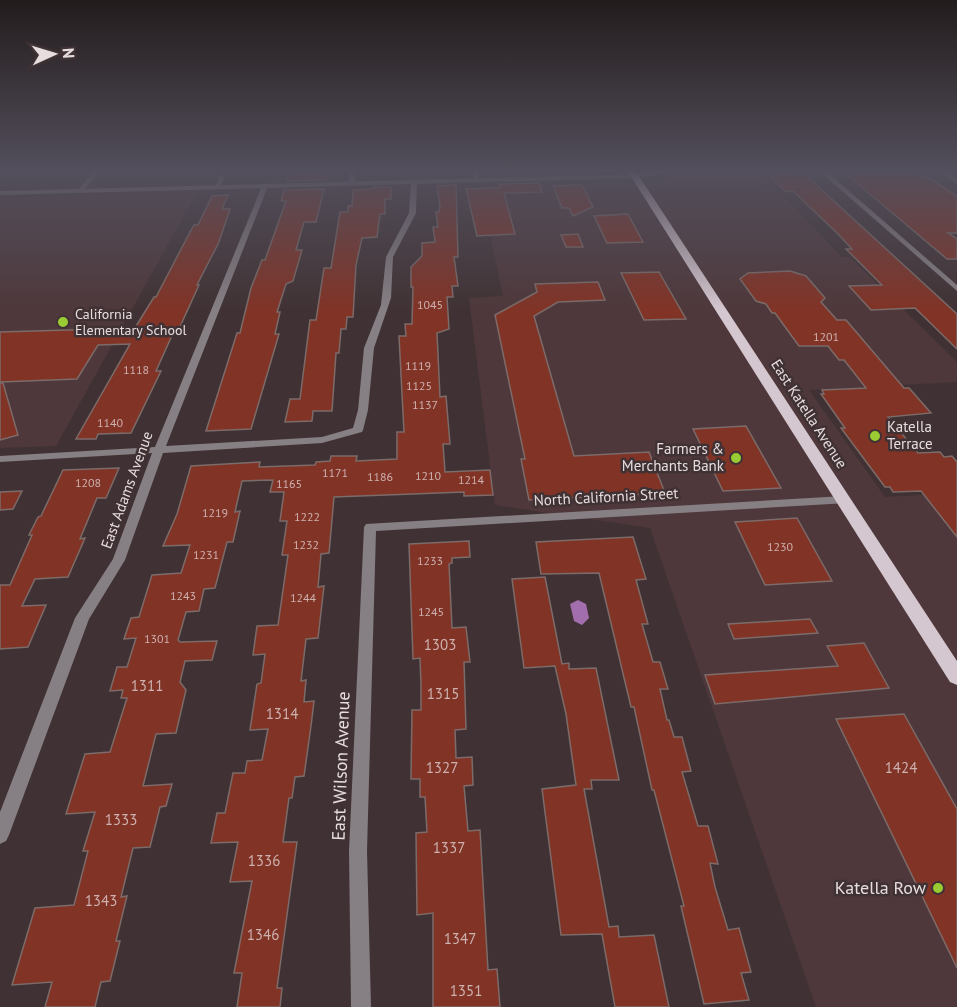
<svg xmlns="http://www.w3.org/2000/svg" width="957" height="1007" viewBox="0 0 957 1007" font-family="'PT Sans',sans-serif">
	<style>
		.built { fill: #4e383b }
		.water { fill: #a36eae }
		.building { fill: #813326; stroke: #7c6b68; stroke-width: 1.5 }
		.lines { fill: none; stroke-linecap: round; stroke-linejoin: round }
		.minor { fill: #867f83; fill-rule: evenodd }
		.tertiary { fill: #867f83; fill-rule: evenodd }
		.primary { fill: #d5c7cf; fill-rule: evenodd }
		.poi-dot { fill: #9bcb32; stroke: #403234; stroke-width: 2 }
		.labels { text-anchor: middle; stroke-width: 5; stroke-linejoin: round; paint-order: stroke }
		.number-label { font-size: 12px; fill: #ceb2b0 }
		.far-poi-label { font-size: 14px; fill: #e7ddde; stroke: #403234; text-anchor: start }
		.street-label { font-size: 15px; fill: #e7ddde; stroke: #403234 }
		.poi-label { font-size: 15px; fill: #e7ddde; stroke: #403234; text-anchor: start }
		.near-number-label { font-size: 15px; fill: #ceb2b0 }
		.near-street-label { font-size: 18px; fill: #e7ddde; stroke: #403234 }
		.near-poi-label { font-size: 18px; fill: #e7ddde; stroke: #403234; text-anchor: end }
	</style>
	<rect width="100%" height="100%" fill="#403234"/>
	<path class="built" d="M 662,170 L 757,170 L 842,257 L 850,257 L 957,362 L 957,382 L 809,390 L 885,497 L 957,493 L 957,1007 L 816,1007 L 650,528 L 495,505 L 469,298 L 503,296 L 480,186 L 665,182 L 669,179 Z
		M 197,192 L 56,446 L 0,448 L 0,198 Z"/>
	<path class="water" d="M 578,600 L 586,604 L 589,618 L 582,625 L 574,621 L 570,604 Z"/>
	<path class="building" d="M 329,170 L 327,180 L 287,181 L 291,171 Z
		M 496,170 L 534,170 L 535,174 L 498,175 Z
		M 792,170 L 797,176 L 806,175 L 811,180 L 957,314 L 957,349 L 915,308 L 871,310 L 849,286 L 882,285 L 846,249 L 852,249 L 838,234 L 793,191 L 785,191 L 771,177 L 776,177 L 770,171 Z
		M 850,170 L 911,170 L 934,181 L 957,196 L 957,233 L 948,233 L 957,239 L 957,259 L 947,259 L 915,232 L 846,174 L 853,174 Z
		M 539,183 L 542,192 L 504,193 L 515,234 L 477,236 L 466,189 L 500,188 L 499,184 Z
		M 456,185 L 458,257 L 454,257 L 458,286 L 452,286 L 453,297 L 447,297 L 449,329 L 437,333 L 440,397 L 446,396 L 450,444 L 443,444 L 445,472 L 490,470 L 493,495 L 464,496 L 464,492 L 334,497 L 329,553 L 321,554 L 318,587 L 324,586 L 318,638 L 306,639 L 301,681 L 306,680 L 304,702 L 314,701 L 311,726 L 304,776 L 295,777 L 292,798 L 289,798 L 283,842 L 297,842 L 277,988 L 282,988 L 280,1007 L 237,1007 L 242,973 L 234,973 L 252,881 L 230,882 L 238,842 L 211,843 L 217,813 L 225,813 L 233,773 L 245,773 L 247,761 L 262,760 L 268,729 L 250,730 L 257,684 L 261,683 L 265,654 L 253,655 L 257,626 L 278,625 L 288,555 L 282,555 L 287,521 L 280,521 L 284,492 L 270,492 L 273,480 L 242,481 L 235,512 L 240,511 L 233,542 L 227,542 L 215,588 L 204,589 L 199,611 L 186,612 L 178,640 L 180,642 L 217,641 L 212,660 L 185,661 L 180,682 L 186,690 L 176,733 L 156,734 L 143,786 L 172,784 L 166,806 L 160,807 L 150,847 L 133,848 L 121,897 L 127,896 L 116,941 L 120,941 L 110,981 L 101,982 L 95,1007 L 45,1007 L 52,982 L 12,985 L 35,908 L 74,905 L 88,851 L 83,851 L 95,812 L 66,814 L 85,754 L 110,752 L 127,698 L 121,698 L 123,690 L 110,691 L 117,667 L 127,667 L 136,638 L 124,639 L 131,618 L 139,617 L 152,575 L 181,573 L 190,545 L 163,546 L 177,514 L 191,466 L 260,462 L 259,467 L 315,465 L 316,462 L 330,461 L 331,456 L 357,456 L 356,461 L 397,459 L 397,432 L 404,432 L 399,336 L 406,336 L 405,324 L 412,324 L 413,287 L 411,287 L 411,267 L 422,256 L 422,243 L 435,242 L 433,227 L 438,227 L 436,212 L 439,212 L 440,206 L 437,186 Z
		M 582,185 L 593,207 L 573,216 L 569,208 L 562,208 L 553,186 Z
		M 373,187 L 391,187 L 391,199 L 385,199 L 385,214 L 380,214 L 377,237 L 362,238 L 356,265 L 353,317 L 347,317 L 346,329 L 341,329 L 339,353 L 336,353 L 332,411 L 313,411 L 312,421 L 285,422 L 290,399 L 300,399 L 310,320 L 316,320 L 324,268 L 331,268 L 340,212 L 348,212 L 348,206 L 352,206 L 353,190 L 373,189 Z
		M 324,189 L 316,222 L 304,222 L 296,250 L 302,250 L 293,281 L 286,284 L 277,312 L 280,312 L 275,334 L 279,334 L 251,429 L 206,431 L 237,333 L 240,333 L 251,288 L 262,260 L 265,260 L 286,201 L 281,201 L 284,190 Z
		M 228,195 L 222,209 L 230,209 L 219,242 L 197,285 L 199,285 L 178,331 L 174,331 L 156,371 L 161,371 L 131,433 L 98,434 L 96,439 L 76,439 L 130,344 L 98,345 L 77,379 L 0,382 L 0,332 L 135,328 L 154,297 L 156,297 L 189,234 L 194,225 L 198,225 L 212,196 Z
		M 628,214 L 643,242 L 607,243 L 594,216 Z
		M 578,234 L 583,247 L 566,247 L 561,235 Z
		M 790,271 L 806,276 L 825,298 L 821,302 L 837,320 L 846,320 L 904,388 L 909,388 L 931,413 L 888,417 L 918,453 L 940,452 L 944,457 L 952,456 L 957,462 L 957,537 L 921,491 L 893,492 L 890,487 L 885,487 L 841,428 L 845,428 L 821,394 L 824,394 L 822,390 L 866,388 L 844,360 L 839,360 L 828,346 L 799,346 L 775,313 L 772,313 L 766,304 L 756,301 L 740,279 L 748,273 Z
		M 659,272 L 686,319 L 644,320 L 621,273 Z
		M 598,282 L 605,300 L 558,302 L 534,316 L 574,456 L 649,452 L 665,493 L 529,500 L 521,459 L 525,459 L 495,315 L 537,292 L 535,284 Z
		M 0,383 L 3,383 L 18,435 L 0,440 Z
		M 746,426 L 781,488 L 723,491 L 693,429 Z
		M 119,468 L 106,498 L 97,498 L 80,539 L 85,538 L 68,577 L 35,579 L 22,606 L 46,605 L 28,647 L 0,649 L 0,585 L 10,585 L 32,535 L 29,535 L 38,517 L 41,516 L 63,470 Z
		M 22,491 L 13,509 L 0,510 L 0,492 Z
		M 797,518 L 832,581 L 765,585 L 735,522 Z
		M 633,537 L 646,579 L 636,580 L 648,624 L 642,624 L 653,662 L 660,662 L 668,689 L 660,689 L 667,720 L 669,720 L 674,737 L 682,737 L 691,771 L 682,772 L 698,826 L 708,826 L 718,864 L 710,863 L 715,887 L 728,930 L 739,928 L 751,972 L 741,973 L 749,1000 L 704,1004 L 681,906 L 684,906 L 654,790 L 652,790 L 634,707 L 631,707 L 599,573 L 541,574 L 536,542 Z
		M 469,541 L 470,557 L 452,558 L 452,563 L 449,564 L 452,628 L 466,627 L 470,662 L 464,662 L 466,729 L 455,730 L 456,758 L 472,757 L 473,785 L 464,786 L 468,831 L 480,830 L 488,970 L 497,969 L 500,1007 L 433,1007 L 433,913 L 417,915 L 416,833 L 427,832 L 425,797 L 420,797 L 420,779 L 411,779 L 412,710 L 421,710 L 421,684 L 420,658 L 413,659 L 409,544 Z
		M 545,577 L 562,664 L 569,663 L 569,669 L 596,668 L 619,780 L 591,780 L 592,789 L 584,789 L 609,927 L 618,926 L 619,937 L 654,935 L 669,1007 L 615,1007 L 602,934 L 561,935 L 542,789 L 576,785 L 566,714 L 555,666 L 524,668 L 512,579 Z
		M 810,619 L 818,633 L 734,639 L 728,624 Z
		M 864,643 L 889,688 L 715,704 L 705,675 L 838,666 L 827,646 Z
		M 904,714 L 957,809 L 957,968 L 836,719 Z"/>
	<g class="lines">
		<path class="minor" d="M 94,170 L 101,170 L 82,192 L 78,192 L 78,190 Z
			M 222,170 L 228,170 L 219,188 L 215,188 Z
			M 350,170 L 356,170 L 354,184 L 351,186 L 348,184 Z
			M 472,170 L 478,170 L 479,181 L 474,180 Z
			M 818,170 L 825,170 L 957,285 L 957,291 Z
			M 937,170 L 944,170 L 957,179 L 957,184 Z
			M 414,180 L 417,182 L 416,213 L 393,257 L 391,298 L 374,348 L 368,410 L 363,430 L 362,432 L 322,443 L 163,453 L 125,560 L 89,619 L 9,835 L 6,841 L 0,844 L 0,812 L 75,618 L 113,559 L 152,453 L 0,462 L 0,456 L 155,447 L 262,186 L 265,184 L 268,186 L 166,446 L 322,437 L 353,428 L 358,410 L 364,348 L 381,305 L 386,257 L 409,213 L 411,182 Z
			M 844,496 L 850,500 L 848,503 L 376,531 L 367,851 L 371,1007 L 351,1007 L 349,851 L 364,527 L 366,524 Z"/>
		<path class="tertiary" d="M 665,170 L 684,170 L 635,178 L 0,195 L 0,191 L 635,174 Z"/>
		<path class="primary" d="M 627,170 L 635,170 L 957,661 L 957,685 L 950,682 Z"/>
	</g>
	<linearGradient id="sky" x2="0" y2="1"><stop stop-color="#231c1d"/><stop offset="0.55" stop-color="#534f5c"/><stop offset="1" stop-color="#534f5c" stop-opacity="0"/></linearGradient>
	<rect width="957" height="311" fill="url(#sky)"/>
	<g class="poi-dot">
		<circle cx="63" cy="322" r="6"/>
		<circle cx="875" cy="436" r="6"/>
		<circle cx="736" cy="458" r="6"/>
		<circle cx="938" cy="888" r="6"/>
	</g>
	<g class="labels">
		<g class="number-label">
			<text x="430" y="309">1045</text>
			<text x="826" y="341">1201</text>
			<text x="418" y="370">1119</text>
			<text x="136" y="374">1118</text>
			<text x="419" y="390">1125</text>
			<text x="425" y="409">1137</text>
			<text x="110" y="427">1140</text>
			<text x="335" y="477">1171</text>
			<text x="428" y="480">1210</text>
			<text x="380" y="481">1186</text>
			<text x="471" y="484">1214</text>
			<text x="88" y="487">1208</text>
			<text x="289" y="488">1165</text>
			<text x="215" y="517">1219</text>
			<text x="307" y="521">1222</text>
			<text x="306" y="549">1232</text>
			<text x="780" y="551">1230</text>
			<text x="206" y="559">1231</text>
			<text x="430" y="565">1233</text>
			<text x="183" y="600">1243</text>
			<text x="303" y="602">1244</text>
			<text x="431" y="616">1245</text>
			<text x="157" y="643">1301</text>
		</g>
		<g class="far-poi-label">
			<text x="75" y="319">California<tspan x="75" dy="16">Elementary School</tspan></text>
		</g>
		<g class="street-label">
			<text transform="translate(809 414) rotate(57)" y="5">East Katella Avenue</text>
			<text transform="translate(127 490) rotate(-70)" y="5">East Adams Avenue</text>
			<text transform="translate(606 497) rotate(-3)" y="5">North California Street</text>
		</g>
		<g class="poi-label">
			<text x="887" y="432">Katella<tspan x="887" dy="17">Terrace</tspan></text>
			<text x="724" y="454" text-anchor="end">Farmers &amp;<tspan x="724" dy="17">Merchants Bank</tspan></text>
		</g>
		<g class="near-number-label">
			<text x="440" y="650">1303</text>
			<text x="147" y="691">1311</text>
			<text x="443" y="699">1315</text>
			<text x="282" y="719">1314</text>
			<text x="442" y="773">1327</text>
			<text x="901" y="773">1424</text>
			<text x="121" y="825">1333</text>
			<text x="449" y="853">1337</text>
			<text x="264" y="866">1336</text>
			<text x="101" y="906">1343</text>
			<text x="263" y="940">1346</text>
			<text x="460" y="944">1347</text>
			<text x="466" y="996">1351</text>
		</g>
		<g class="near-street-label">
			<text transform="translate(341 766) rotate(-88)" y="6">East Wilson Avenue</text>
		</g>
		<g class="near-poi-label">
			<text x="926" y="894">Katella Row</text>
		</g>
	</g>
	<g transform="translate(54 54) rotate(86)" stroke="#403234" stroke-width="4.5" paint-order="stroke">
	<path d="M0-4.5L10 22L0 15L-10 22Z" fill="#e7ddde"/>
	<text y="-9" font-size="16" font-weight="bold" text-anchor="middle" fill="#e7ddde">N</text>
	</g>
</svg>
